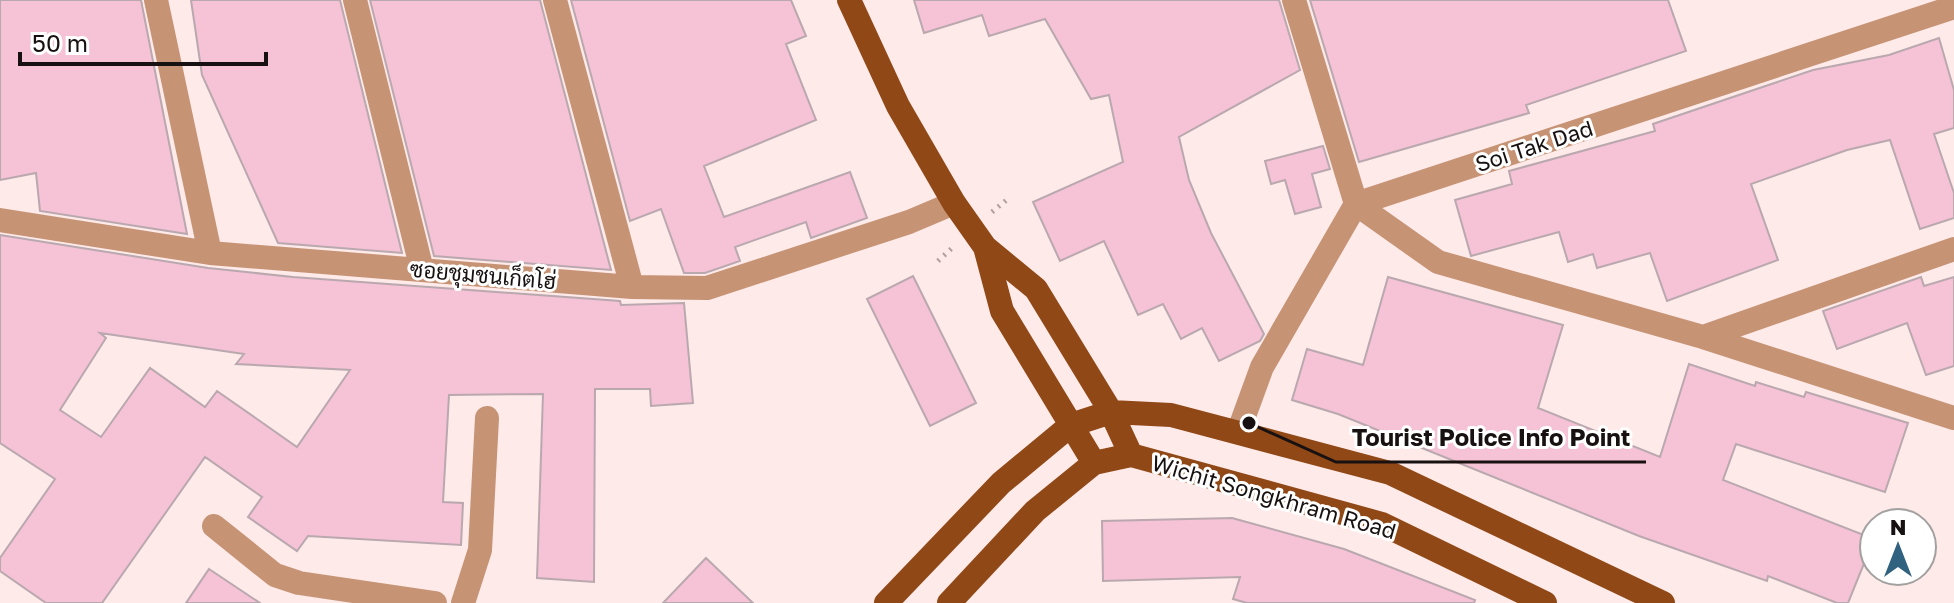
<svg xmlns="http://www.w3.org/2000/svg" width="1954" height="603" viewBox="0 0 1954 603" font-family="'Golos Text',Sarabun,sans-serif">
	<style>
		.building { fill: #f5c2d6; stroke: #baa8af; stroke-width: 2; fill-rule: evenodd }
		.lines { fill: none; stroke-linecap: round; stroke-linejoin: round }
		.path { stroke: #b0a0a0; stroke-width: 5; stroke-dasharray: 2 6; stroke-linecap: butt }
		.minor { stroke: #c69375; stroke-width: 24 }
		.major { stroke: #904816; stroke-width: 24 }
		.labels { text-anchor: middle; stroke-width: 6; stroke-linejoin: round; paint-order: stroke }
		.street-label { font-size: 22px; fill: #181111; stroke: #fff }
		.leader { fill: none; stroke: #181111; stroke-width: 3 }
		.callout-dot { fill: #181111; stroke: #fff; stroke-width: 3 }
		.callout-label { font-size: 24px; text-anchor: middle; font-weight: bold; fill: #181111; stroke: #fff; stroke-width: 6; stroke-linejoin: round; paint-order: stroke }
	</style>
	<rect width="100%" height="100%" fill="#feeae9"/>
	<path class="building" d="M 0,0 L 141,0 L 187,234 L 40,211 L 36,173 L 0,180 Z
		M 191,0 L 340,0 L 402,253 L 278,243 L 202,75 Z
		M 370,0 L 540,0 L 611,270 L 434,256 Z
		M 571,0 L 791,0 L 806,36 L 786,44 L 816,120 L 704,166 L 724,217 L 850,172 L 867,218 L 811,238 L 806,222 L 735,247 L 740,261 L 705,273 L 684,273 L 661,209 L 630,221 Z
		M 914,0 L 1279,0 L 1300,70 L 1179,137 L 1189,180 L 1211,233 L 1264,334 L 1260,341 L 1219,361 L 1202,328 L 1181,339 L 1163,304 L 1138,315 L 1104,241 L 1060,261 L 1033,202 L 1123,162 L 1109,95 L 1091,99 L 1045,19 L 989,36 L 982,15 L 924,33 Z
		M 1310,0 L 1668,0 L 1686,51 L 1526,105 L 1529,113 L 1359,162 Z
		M 1939,38 L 1954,90 L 1954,128 L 1934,134 L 1954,193 L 1954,218 L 1920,229 L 1890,140 L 1847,150 L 1751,184 L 1778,260 L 1667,301 L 1650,253 L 1597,268 L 1593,254 L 1568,262 L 1559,232 L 1471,256 L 1455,200 L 1512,184 L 1509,171 L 1655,131 L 1653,124 L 1813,70 L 1889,55 Z
		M 1323,146 L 1330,169 L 1312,174 L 1321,207 L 1295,214 L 1285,180 L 1271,184 L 1265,161 Z
		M 0,235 L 208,268 L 293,277 L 620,301 L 621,305 L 684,303 L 693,403 L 651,406 L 650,389 L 595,389 L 594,582 L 537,578 L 543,394 L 449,395 L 443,502 L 463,503 L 461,545 L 308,536 L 297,551 L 248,517 L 262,497 L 205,457 L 102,603 L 46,603 L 0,571 L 0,558 L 55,479 L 0,443 ZM 100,333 L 244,354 L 236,364 L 350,370 L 297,447 L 217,391 L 205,407 L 150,368 L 101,437 L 60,410 L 106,338 Z
		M 913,276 L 976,403 L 930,426 L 867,299 Z
		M 1388,277 L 1563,325 L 1538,408 L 1660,457 L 1689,364 L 1755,386 L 1756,382 L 1804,397 L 1806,392 L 1908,423 L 1885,492 L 1736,444 L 1723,480 L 1874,539 L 1848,603 L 1837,603 L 1768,576 L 1767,581 L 1639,536 L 1338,414 L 1292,400 L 1307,349 L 1363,365 Z
		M 1921,277 L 1924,286 L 1954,277 L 1954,366 L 1926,375 L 1907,323 L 1837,349 L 1823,311 Z
		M 1232,518 L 1344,549 L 1475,600 L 1474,603 L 1247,603 L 1233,599 L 1240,577 L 1103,581 L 1102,521 Z
		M 706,558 L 753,603 L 663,603 Z
		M 209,569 L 260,603 L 186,603 Z"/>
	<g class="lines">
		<path class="path" d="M 992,212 L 1009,198
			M 938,261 L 952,248"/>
		<path class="minor" d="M 156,0 L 210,253
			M 355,0 L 422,270
			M 555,0 L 632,287
			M 1294,0 L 1356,204 L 1438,262 L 1703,337 L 1954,418
			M 0,220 L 210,253 L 632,287 L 707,288 L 909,222 L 954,203
			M 1703,337 L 1954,249
			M 1239,430 L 1262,367 L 1356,204 L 1954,7
			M 214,526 L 275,575 L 299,583 L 435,603
			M 463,603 L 480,550 L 487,418"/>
		<path class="major" d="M 849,0 L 898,106 L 954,203 L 985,247 L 1036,289 L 1111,412 L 1131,455
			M 985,247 L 1002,311 L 1094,463
			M 886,603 L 1001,483 L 1071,425 L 1111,412 L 1171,415 L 1390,473 L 1663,603
			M 949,603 L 1035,511 L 1094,463 L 1131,455 L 1382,524 L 1545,603"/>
	</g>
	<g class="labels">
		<g class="street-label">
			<text transform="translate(1534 146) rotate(-18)" y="8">Soi Tak Dad</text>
			<text transform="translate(483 275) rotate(5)" y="8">ซอยชุมชนเก็ตโฮ่</text>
			<text transform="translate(1274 497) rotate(16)" y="8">Wichit Songkhram Road</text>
		</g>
	</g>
	<path class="leader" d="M1249 423L1336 462H1646"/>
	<circle class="callout-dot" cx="1249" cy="423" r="8"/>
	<g class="callout-label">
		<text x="1491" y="446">Tourist Police Info Point</text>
	</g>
	<g transform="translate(1898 547)"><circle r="38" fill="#ffffff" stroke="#a3a0a0" stroke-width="2"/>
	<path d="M0-6L14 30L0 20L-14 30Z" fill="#306280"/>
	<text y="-12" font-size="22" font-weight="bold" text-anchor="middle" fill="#181111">N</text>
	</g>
	<path d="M20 52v12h246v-12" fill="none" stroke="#181111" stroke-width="4"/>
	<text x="32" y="52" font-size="24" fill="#181111" stroke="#ffffff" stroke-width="6" paint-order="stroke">50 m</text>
</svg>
